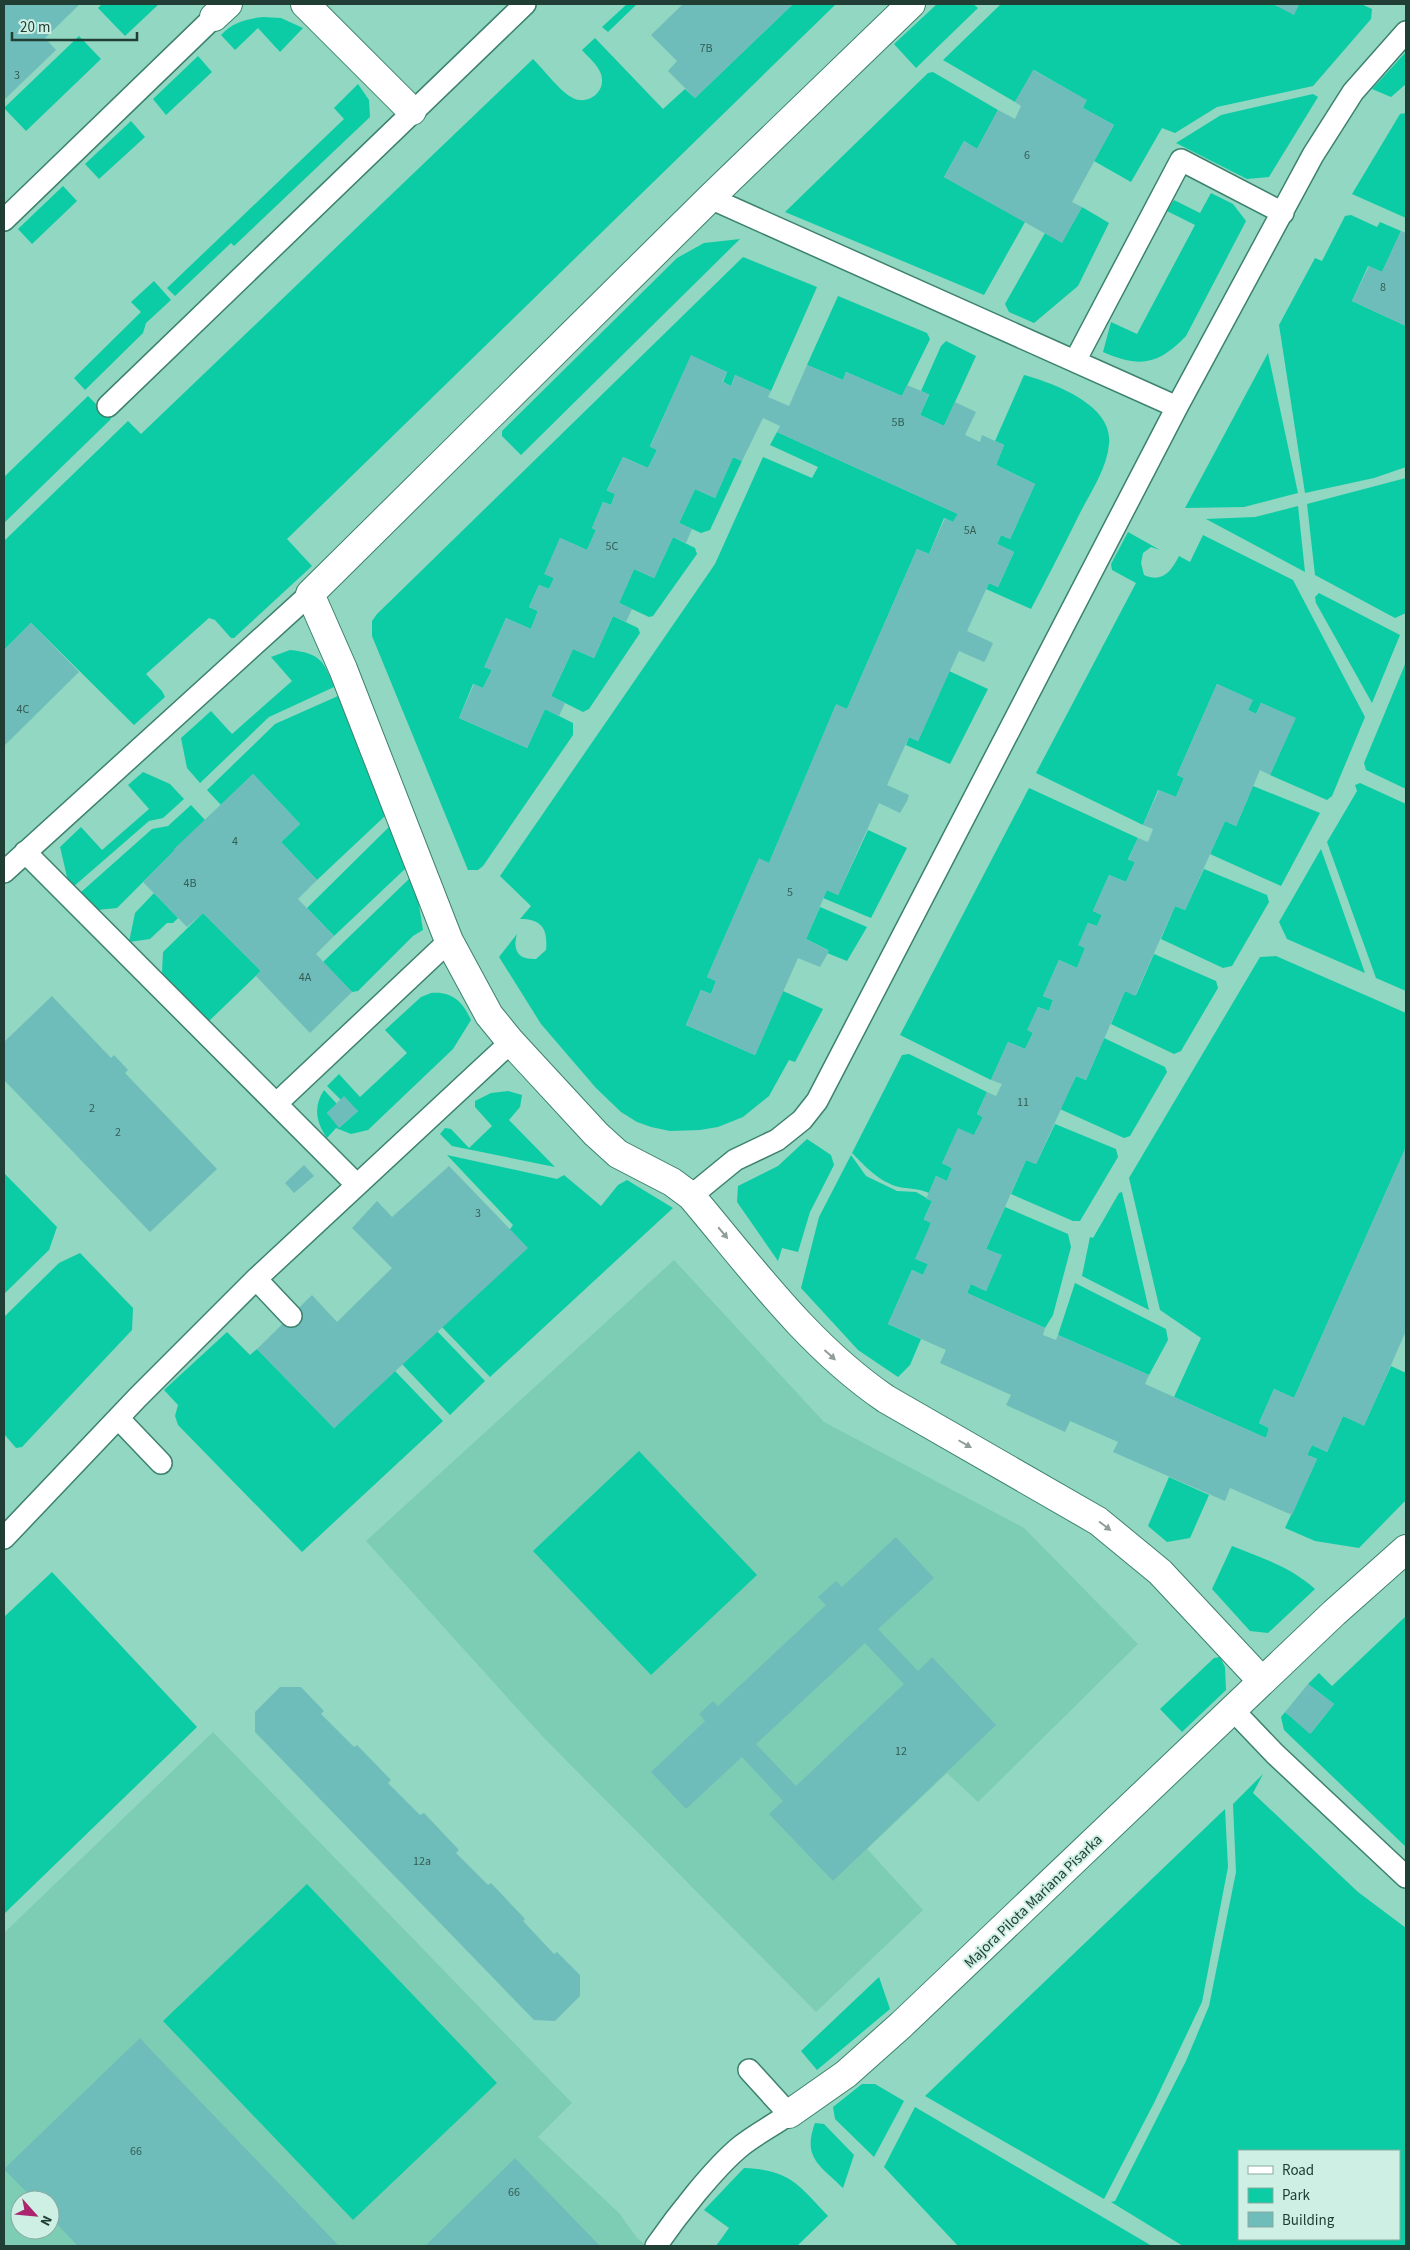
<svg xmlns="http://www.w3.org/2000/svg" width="1410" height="2250" viewBox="0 0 1410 2250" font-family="'Source Sans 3',sans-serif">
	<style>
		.built { fill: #7dcdb4; fill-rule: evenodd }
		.green { fill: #0ccca6; fill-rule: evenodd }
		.building { fill: #6fbdba; fill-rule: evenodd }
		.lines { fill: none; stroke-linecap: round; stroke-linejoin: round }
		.service-casing { stroke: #3c826e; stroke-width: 24 }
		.minor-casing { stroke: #3c826e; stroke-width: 30 }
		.service { stroke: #fff; stroke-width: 21 }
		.minor { stroke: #fff; stroke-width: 28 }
		.oneway { fill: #909e9a }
		.labels { text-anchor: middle; stroke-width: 4; stroke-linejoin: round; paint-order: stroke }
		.number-label { font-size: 12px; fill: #345e56 }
		.street-label { font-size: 15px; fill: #213e35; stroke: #cef0e4 }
	</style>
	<rect width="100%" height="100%" fill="#91d7c1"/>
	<path class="built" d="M 674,1260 L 824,1422 L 1024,1528 L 1138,1644 L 978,1802 L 947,1773 L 867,1849 L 923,1910 L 816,2012 L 543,1737 L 366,1541 Z
		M 213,1732 L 572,2103 L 538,2137 L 619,2213 L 637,2238 L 647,2246 L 4,2246 L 4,1933 ZM 20,2200 L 50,2200 L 50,2230 L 20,2230 Z"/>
	<path class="green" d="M 102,4 L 159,4 L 125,36 L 98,8 Z
		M 627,4 L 637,4 L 608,32 L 602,27 Z
		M 793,4 L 836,4 L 287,539 L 312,566 L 234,638 L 231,638 L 215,620 L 209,618 L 146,674 L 162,691 L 165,697 L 134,725 L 31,623 L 4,650 L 4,541 L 128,421 L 141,434 L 533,59 C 544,70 559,90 571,97 C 587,107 607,92 601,74 C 598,65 588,57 582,50 L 595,38 L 663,109 L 685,89 L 695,98 Z
		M 937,4 L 973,4 L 978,8 L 916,68 L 894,44 Z
		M 1001,4 L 1273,4 L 1294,14 L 1299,4 L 1361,4 L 1372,9 L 1371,19 L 1313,86 L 1217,107 L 1175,133 L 1162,128 L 1131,182 L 1094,161 L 1114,125 L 1083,108 L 1086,100 L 1034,70 L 1015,102 L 943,60 Z
		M 263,17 L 281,18 L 303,28 L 280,52 L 258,28 L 235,50 L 221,35 C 233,22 246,19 263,17 Z
		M 79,36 L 101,59 L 26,131 L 4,108 Z
		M 1406,52 L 1406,84 L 1391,97 L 1372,89 Z
		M 198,56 L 212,72 L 166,115 L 153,99 Z
		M 933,72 L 998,110 L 977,149 L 964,141 L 944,177 L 1025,222 L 984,295 L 785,212 L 928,73 Z
		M 358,84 L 369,100 L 370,117 L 234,246 L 231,243 L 175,296 L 167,288 L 344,119 L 334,108 Z
		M 1313,94 L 1318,97 L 1269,177 L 1247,179 L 1176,143 L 1221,115 Z
		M 1406,113 L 1406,218 L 1352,194 L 1400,114 Z
		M 131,121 L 145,137 L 99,179 L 85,164 Z
		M 63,186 L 77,201 L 32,244 L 18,229 Z
		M 1211,193 L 1233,204 L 1246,221 L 1186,336 C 1158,365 1140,368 1103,352 L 1111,322 L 1137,334 L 1195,225 L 1167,211 L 1174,200 L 1200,213 Z
		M 1082,207 L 1109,223 L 1078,286 L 1034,323 L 1009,312 L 1005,304 L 1045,233 L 1062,242 Z
		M 1351,215 L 1377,227 L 1380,222 L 1401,231 L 1382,272 L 1368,266 L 1352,301 L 1406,326 L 1406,467 L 1374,478 L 1305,493 L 1279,325 L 1315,258 L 1322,261 L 1345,216 Z
		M 740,239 L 521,455 L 502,436 L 502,431 L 677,258 L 704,243 Z
		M 743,257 L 817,287 L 771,391 L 735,375 L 731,386 L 723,382 L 727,372 L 691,356 L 650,446 L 657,450 L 648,468 L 623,457 L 607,490 L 615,494 L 611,505 L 603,502 L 592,528 L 596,530 L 587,550 L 560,538 L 545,574 L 554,578 L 549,589 L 539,585 L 529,607 L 538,611 L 531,629 L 506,618 L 485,667 L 492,670 L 483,688 L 473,684 L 459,718 L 527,748 L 545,709 L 573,723 L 573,735 L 483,866 L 478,870 L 468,870 L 372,636 L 372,621 L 377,614 Z
		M 154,281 L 171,300 L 146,323 L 143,333 L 85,390 L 74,378 L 141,312 L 131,302 Z
		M 838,296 L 927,333 L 930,339 L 902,396 L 846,372 L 843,380 L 807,365 Z
		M 946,341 L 976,356 L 944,426 L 920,415 L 929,395 L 921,391 L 941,346 Z
		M 1268,353 L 1298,493 L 1244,507 L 1185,508 Z
		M 1024,375 C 1053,383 1114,405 1109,444 C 1107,468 1092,490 1081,511 C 1065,544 1048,576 1031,609 L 986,589 L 989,583 L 998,587 L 1014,552 L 997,544 L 1001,535 L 1010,539 L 1035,484 L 996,465 L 1004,445 L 995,441 Z
		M 88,396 L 111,419 L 4,523 L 4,477 Z
		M 777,432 L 958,514 L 953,522 L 944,518 L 929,554 L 917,549 L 847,709 L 836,705 L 769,863 L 759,859 L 707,977 L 716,981 L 711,994 L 701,990 L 686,1025 L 755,1055 L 783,991 L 823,1009 L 795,1062 L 789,1060 L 769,1096 L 743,1117 L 718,1127 L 700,1130 L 670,1131 L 651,1127 L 637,1122 L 621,1112 L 596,1088 L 541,1024 L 499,957 L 517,934 C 512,951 519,960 536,959 L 546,950 C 548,929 542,919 520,919 L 531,906 L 500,876 L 715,564 L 763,457 L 812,478 L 818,467 L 770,445 Z
		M 733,457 L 742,461 L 710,530 L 701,533 L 679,523 L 695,489 L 715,498 Z
		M 1406,478 L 1406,613 L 1395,618 L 1315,575 L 1307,504 Z
		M 1298,506 L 1305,572 L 1206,519 L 1255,517 Z
		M 1128,532 L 1160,550 L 1151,547 L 1143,553 L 1141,563 L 1144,575 C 1162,583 1171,572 1179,556 L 1190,562 L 1203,535 L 1293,580 L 1365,717 L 1332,796 L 1327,800 L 1270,775 L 1295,718 L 1261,703 L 1256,714 L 1248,710 L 1252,700 L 1217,684 L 1177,775 L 1184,778 L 1176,797 L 1158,790 L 1143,825 L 1036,773 L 1136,583 L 1112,570 L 1111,564 Z
		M 673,537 L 695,548 L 697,554 L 653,616 L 649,617 L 619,603 L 634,569 L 654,578 Z
		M 1319,593 L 1400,635 L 1372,703 L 1316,603 L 1315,597 Z
		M 613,616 L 638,628 L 640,633 L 589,709 L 583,712 L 551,696 L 573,649 L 594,658 Z
		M 290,650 C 320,653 324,661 334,687 L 269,717 L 200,783 L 187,768 L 181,738 L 211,711 L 232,734 L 292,681 L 271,657 Z
		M 1406,662 L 1406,789 L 1366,770 L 1364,763 Z
		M 949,671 L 988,689 L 950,764 L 906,745 L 909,737 L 918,741 Z
		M 338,696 L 385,816 L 317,880 L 281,842 L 300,824 L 253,774 L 221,805 L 207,790 L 275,724 Z
		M 143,772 L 170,784 L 184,799 L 163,818 L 149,821 L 73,887 L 68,881 L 60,847 L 81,827 L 102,850 L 149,809 L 128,785 Z
		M 1360,783 L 1406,804 L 1406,991 L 1376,978 L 1327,842 L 1357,791 L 1355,785 Z
		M 1253,786 L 1320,813 L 1281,886 L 1210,854 L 1225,821 L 1236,826 Z
		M 1029,788 L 1138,838 L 1128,859 L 1135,862 L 1126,882 L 1109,875 L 1093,911 L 1102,915 L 1097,926 L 1088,923 L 1079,945 L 1085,948 L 1077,968 L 1059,960 L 1043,996 L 1053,1000 L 1049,1011 L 1038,1007 L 1028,1030 L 1033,1033 L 1025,1049 L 1008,1042 L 991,1080 L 900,1035 Z
		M 191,805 L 205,820 L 117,908 L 97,910 L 80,893 L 152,829 L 168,826 Z
		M 390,826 L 406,868 L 334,936 L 307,908 Z
		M 868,830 L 907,848 L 871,918 L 823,898 L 827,890 L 838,895 Z
		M 1321,849 L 1365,973 L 1287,939 L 1279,922 Z
		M 1204,869 L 1267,895 L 1269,902 L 1232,966 L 1223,968 L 1161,939 L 1175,906 L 1185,910 Z
		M 410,878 L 418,899 L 423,930 L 413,936 L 358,991 L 352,992 L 323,962 Z
		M 154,893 L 178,918 L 173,923 L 167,923 L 150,939 L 129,942 L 135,913 Z
		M 820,907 L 867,927 L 847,961 L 827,953 L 828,950 L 806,939 Z
		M 203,913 L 261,971 L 209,1021 L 162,973 L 163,952 Z
		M 1154,954 L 1216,981 L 1218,988 L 1181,1051 L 1174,1054 L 1111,1024 L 1125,991 L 1136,995 Z
		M 1276,956 L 1406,1013 L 1406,1147 L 1294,1398 L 1274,1389 L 1259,1423 L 1269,1428 L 1266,1438 L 1174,1397 L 1201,1338 L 1160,1310 L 1129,1178 L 1260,957 Z
		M 431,993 C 452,991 463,1002 471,1020 L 453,1049 L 368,1130 L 351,1134 L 336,1128 L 327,1138 C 316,1122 313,1107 324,1090 L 337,1104 L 327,1113 L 340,1127 L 358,1111 L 341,1100 L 327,1086 L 339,1074 L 360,1097 L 407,1053 L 385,1030 L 421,997 Z
		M 1104,1038 L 1165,1067 L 1167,1072 L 1130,1136 L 1124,1138 L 1060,1109 L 1076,1076 L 1086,1080 Z
		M 909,1054 L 987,1092 L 977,1114 L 983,1117 L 974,1135 L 942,1163 L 952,1168 L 947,1181 L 936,1176 L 929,1193 C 918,1188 909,1189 899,1187 C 879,1182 865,1166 852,1153 L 902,1055 Z
		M 508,1091 L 522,1095 L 520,1107 L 509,1120 L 555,1167 L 452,1146 L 440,1134 L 445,1128 L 451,1129 L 469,1148 L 492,1126 L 475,1107 L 475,1101 L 491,1093 Z
		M 1055,1124 L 1116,1149 L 1118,1157 L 1080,1221 L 1073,1221 L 1011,1194 L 1026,1160 L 1036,1164 Z
		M 807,1139 L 831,1155 L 834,1165 L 810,1212 L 798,1252 L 782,1248 L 778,1261 L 737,1202 L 738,1186 L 778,1166 Z
		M 447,1155 L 557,1179 L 564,1175 L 601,1206 L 618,1185 L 627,1180 L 673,1208 L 490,1377 L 442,1327 L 513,1225 Z
		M 851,1155 L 866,1176 L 897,1191 L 916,1192 L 932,1201 L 924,1219 L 931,1223 L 916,1259 L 928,1264 L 923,1275 L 912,1270 L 888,1324 L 921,1339 L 910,1365 L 898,1377 L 858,1350 L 801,1288 L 819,1217 Z
		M 4,1173 L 57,1227 L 49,1250 L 4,1294 Z
		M 1122,1192 L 1149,1310 L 1082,1276 L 1090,1237 L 1093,1238 L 1119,1193 Z
		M 1005,1207 L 1068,1234 L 1071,1247 L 1053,1315 L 1045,1328 L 967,1293 L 971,1284 L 986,1291 L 1001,1255 L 986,1249 Z
		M 80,1253 L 133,1308 L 132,1330 L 22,1447 L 16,1448 L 4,1434 L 4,1317 L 59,1263 Z
		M 1075,1283 L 1166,1329 L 1168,1340 L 1149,1375 L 1058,1335 Z
		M 437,1331 L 485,1381 L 450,1415 L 402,1364 Z
		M 227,1332 L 250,1355 L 257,1349 L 334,1428 L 395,1371 L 443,1421 L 302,1552 L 178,1425 L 175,1416 L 178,1405 L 164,1390 Z
		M 1391,1366 L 1406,1373 L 1406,1500 L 1359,1548 L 1315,1541 L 1285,1528 L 1317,1459 L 1307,1455 L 1312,1445 L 1327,1452 L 1343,1416 L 1364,1425 Z
		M 639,1451 L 757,1575 L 651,1675 L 533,1551 Z
		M 1169,1477 L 1209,1495 L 1190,1538 L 1167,1542 L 1148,1526 Z
		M 1232,1546 C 1262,1558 1291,1567 1315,1589 L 1268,1633 L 1250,1631 L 1212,1589 Z
		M 52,1572 L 197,1727 L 4,1914 L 4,1617 Z
		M 1406,1616 L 1406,1847 L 1284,1730 L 1281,1717 L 1285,1712 L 1311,1733 L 1334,1704 L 1308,1684 L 1319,1673 L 1332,1686 Z
		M 1220,1657 L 1225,1667 L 1226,1690 L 1182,1732 L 1160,1709 L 1214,1658 Z
		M 1263,1774 L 1253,1793 L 1358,1892 L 1406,1928 L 1406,2246 L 1183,2246 L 1111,2202 L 1115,2201 L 1186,2061 L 1209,2006 L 1236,1872 L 1233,1804 ZM 1399,2151 L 1399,2239 L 1239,2239 L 1239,2151 Z
		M 1225,1809 L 1228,1867 L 1202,2002 L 1154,2103 L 1104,2199 L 925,2096 Z
		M 307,1884 L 497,2083 L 353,2220 L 163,2021 Z
		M 879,1977 L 890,2009 L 817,2070 L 801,2051 Z
		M 862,2084 L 875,2084 L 904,2101 L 874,2157 L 835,2119 L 833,2107 Z
		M 915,2107 L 1152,2246 L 958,2246 L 884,2167 Z
		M 815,2123 L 824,2124 L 854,2155 L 843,2188 C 820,2165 802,2158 815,2123 Z
		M 744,2168 C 790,2170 798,2184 828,2216 L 797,2246 L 716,2246 L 729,2228 L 704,2210 Z"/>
	<path class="building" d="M 4,4 L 80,4 L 45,38 L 56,50 L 4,100 Z
		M 683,4 L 793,4 L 695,98 L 668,71 L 677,61 L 651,35 Z
		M 1273,4 L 1299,4 L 1294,15 Z
		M 1033,70 L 1087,100 L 1083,108 L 1114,125 L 1072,202 L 1082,207 L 1062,243 L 944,177 L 964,141 L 977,149 L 998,110 L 1015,119 L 1021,106 L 1015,102 Z
		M 1401,231 L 1406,233 L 1406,326 L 1352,301 L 1369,266 L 1382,272 Z
		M 691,355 L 727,372 L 722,382 L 731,386 L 735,375 L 771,391 L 768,397 L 789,406 L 807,365 L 843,380 L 846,372 L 902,396 L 907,385 L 921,391 L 929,394 L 920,415 L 944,426 L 955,402 L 976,412 L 965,435 L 980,442 L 982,435 L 1004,445 L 996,465 L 1035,484 L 1010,539 L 1001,535 L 997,544 L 1014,552 L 998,587 L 989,583 L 967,631 L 993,643 L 986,659 L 984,662 L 959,651 L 918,741 L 909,737 L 887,785 L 909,795 L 907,801 L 900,813 L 879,803 L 838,895 L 827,890 L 806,939 L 829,951 L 820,967 L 798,958 L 755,1055 L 686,1025 L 701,990 L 711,994 L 716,981 L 707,977 L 759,858 L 769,863 L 836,704 L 847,709 L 917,549 L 929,554 L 945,518 L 953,522 L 958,514 L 777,432 L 780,426 L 763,418 L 742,461 L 733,457 L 715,498 L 695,489 L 679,523 L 692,529 L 686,543 L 673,537 L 654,578 L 634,569 L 619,603 L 632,609 L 626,622 L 613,616 L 594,658 L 573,649 L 551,696 L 565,703 L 559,716 L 545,709 L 527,748 L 459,718 L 474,684 L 483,688 L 492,670 L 484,667 L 506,618 L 531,629 L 538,611 L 529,607 L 539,585 L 549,589 L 554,578 L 544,574 L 560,538 L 587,550 L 596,530 L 592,528 L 603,502 L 611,505 L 615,494 L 607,491 L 623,457 L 648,468 L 657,450 L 650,447 Z
		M 31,623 L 79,672 L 4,746 L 4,650 Z
		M 1217,684 L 1253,700 L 1248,710 L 1256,714 L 1261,703 L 1296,718 L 1270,775 L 1260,770 L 1236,826 L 1225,821 L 1185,910 L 1175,906 L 1135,996 L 1125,991 L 1086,1080 L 1076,1076 L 1036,1164 L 1026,1160 L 986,1249 L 1002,1255 L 986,1291 L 971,1284 L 967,1293 L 1045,1328 L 1043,1335 L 1056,1340 L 1058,1335 L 1149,1375 L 1145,1384 L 1266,1438 L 1269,1428 L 1259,1423 L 1274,1389 L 1294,1398 L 1406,1147 L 1406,1331 L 1364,1426 L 1343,1416 L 1327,1452 L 1312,1445 L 1307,1455 L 1317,1459 L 1292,1515 L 1230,1488 L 1225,1501 L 1113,1452 L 1118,1442 L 1070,1421 L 1065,1432 L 1006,1405 L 1011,1395 L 940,1363 L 946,1350 L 888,1324 L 912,1270 L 923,1275 L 928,1264 L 915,1259 L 931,1223 L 924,1220 L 932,1201 L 926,1199 L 936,1176 L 947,1181 L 952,1168 L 942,1163 L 958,1128 L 974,1135 L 983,1117 L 977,1114 L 987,1092 L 996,1096 L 1002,1084 L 991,1080 L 1008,1042 L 1025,1049 L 1033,1033 L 1027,1030 L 1038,1007 L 1049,1011 L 1053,1000 L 1043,996 L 1059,960 L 1077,968 L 1085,948 L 1078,945 L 1088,923 L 1097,926 L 1102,915 L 1093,911 L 1109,875 L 1126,882 L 1135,862 L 1128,860 L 1138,838 L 1148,842 L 1153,829 L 1143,825 L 1159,790 L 1176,797 L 1184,778 L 1177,775 Z
		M 253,774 L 300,824 L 281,842 L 317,880 L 298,899 L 334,936 L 316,954 L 352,992 L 310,1033 L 256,976 L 261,971 L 203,913 L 187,927 L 143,882 L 174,851 L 174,849 Z
		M 52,996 L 111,1058 L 114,1055 L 128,1070 L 125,1073 L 217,1169 L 150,1232 L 4,1080 L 4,1042 Z
		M 344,1096 L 358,1111 L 339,1128 L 327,1113 Z
		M 304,1165 L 314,1176 L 294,1193 L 285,1183 Z
		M 449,1166 L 528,1248 L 334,1428 L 257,1349 L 312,1295 L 337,1322 L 392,1268 L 352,1228 L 377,1201 L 392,1217 Z
		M 896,1537 L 934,1578 L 878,1629 L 918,1671 L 932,1657 L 996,1725 L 833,1881 L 769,1814 L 783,1801 L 742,1757 L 686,1809 L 651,1772 L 705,1721 L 699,1714 L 713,1701 L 718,1706 L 826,1605 L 818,1597 L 836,1581 L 842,1587 ZM 865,1643 L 904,1684 L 796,1786 L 756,1744 Z
		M 1308,1684 L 1334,1704 L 1310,1734 L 1285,1712 Z
		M 280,1687 L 301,1687 L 324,1711 L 321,1714 L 354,1747 L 357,1745 L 391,1780 L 388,1783 L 420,1815 L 424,1813 L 459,1850 L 456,1853 L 488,1885 L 491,1883 L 525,1919 L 523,1921 L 538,1937 L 554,1954 L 557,1952 L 580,1975 L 580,1996 L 555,2021 L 534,2020 L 255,1732 L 255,1712 Z
		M 140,2038 L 152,2051 L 339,2246 L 78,2246 L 50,2217 L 50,2200 L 34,2200 L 4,2169 Z
		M 515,2158 L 600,2246 L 425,2246 Z"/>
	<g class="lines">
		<defs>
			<path id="service" d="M 710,198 L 1177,407
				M 4,220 L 214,17
				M 1075,361 L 1181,160 L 1283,213
				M 108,406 L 525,4
				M 25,852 L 356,1184
				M 4,872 L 310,594
				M 276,1104 L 449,941
				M 691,1196 L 735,1160 L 777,1140 L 802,1120 L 817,1101 L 1177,407 L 1313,155 L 1353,92 L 1406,32
				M 256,1279 L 291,1316
				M 118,1418 L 161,1463
				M 4,1538 L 138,1397 L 256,1279 L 511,1042
				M 1233,1710 L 1275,1754 L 1406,1877
				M 656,2246 C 676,2217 714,2168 741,2146 C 756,2134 774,2125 789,2114 L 749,2070"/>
			<path id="minor" d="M 305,4 L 412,111
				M 911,4 L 710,198 L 310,594 L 343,669 L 449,941 L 489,1015 L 511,1042 L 596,1134 L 618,1154 L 672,1182 L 691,1196 C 752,1268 807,1345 886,1399 L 1098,1521 L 1160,1572 L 1262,1681
				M 214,17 L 228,4
				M 789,2114 L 846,2074 L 901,2025 L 1334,1613 L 1406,1549"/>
		</defs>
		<use href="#service" class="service-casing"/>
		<use href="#minor" class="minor-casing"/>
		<use href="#service" class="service"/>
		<use href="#minor" class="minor"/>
	</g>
	<defs><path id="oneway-solid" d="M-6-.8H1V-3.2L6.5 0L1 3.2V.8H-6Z" transform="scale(1.25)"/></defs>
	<g class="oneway">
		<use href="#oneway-solid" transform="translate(723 1233) rotate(50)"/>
		<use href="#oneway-solid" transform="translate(830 1355) rotate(42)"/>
		<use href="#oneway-solid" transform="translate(965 1444) rotate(30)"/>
		<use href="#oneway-solid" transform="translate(1105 1526) rotate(37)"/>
	</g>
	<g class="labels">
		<g class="number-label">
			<text x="706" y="52">7B</text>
			<text x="17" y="79">3</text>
			<text x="1027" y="159">6</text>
			<text x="1383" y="291">8</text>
			<text x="898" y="426">5B</text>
			<text x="970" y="534">5A</text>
			<text x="612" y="550">5C</text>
			<text x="23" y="713">4C</text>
			<text x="235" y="845">4</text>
			<text x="190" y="887">4B</text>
			<text x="790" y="896">5</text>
			<text x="305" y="981">4A</text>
			<text x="1023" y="1106">11</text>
			<text x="92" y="1112">2</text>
			<text x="118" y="1136">2</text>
			<text x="478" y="1217">3</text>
			<text x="901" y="1755">12</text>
			<text x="422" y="1865">12a</text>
			<text x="136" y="2155">66</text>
			<text x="514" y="2196">66</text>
		</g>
		<g class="street-label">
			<text transform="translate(1033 1901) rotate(-44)" y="5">Majora Pilota Mariana Pisarka</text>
		</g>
	</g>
	<rect width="1410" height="2250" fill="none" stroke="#213e35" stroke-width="10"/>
	<rect x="1238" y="2150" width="162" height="90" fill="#cef0e4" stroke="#89a99e"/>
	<rect x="1248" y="2166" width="25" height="8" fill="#ffffff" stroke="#89a99e"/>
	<text x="1282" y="2175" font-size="15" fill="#213e35">Road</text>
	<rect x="1248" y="2188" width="25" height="15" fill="#0ccca6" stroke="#89a99e"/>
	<text x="1282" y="2200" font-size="15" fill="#213e35">Park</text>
	<rect x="1248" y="2212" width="25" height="15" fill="#6fbdba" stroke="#89a99e"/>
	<text x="1282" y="2225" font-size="15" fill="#213e35">Building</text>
	<g transform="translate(35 2215) rotate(117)"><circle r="24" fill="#cef0e4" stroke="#89a99e"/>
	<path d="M0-4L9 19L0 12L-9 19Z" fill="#ab266e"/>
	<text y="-8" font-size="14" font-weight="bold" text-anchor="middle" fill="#213e35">N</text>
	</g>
	<path d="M12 32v8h125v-8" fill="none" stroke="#213e35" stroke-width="2.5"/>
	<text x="20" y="32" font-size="15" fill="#213e35" stroke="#cef0e4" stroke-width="4" paint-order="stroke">20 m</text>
</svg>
